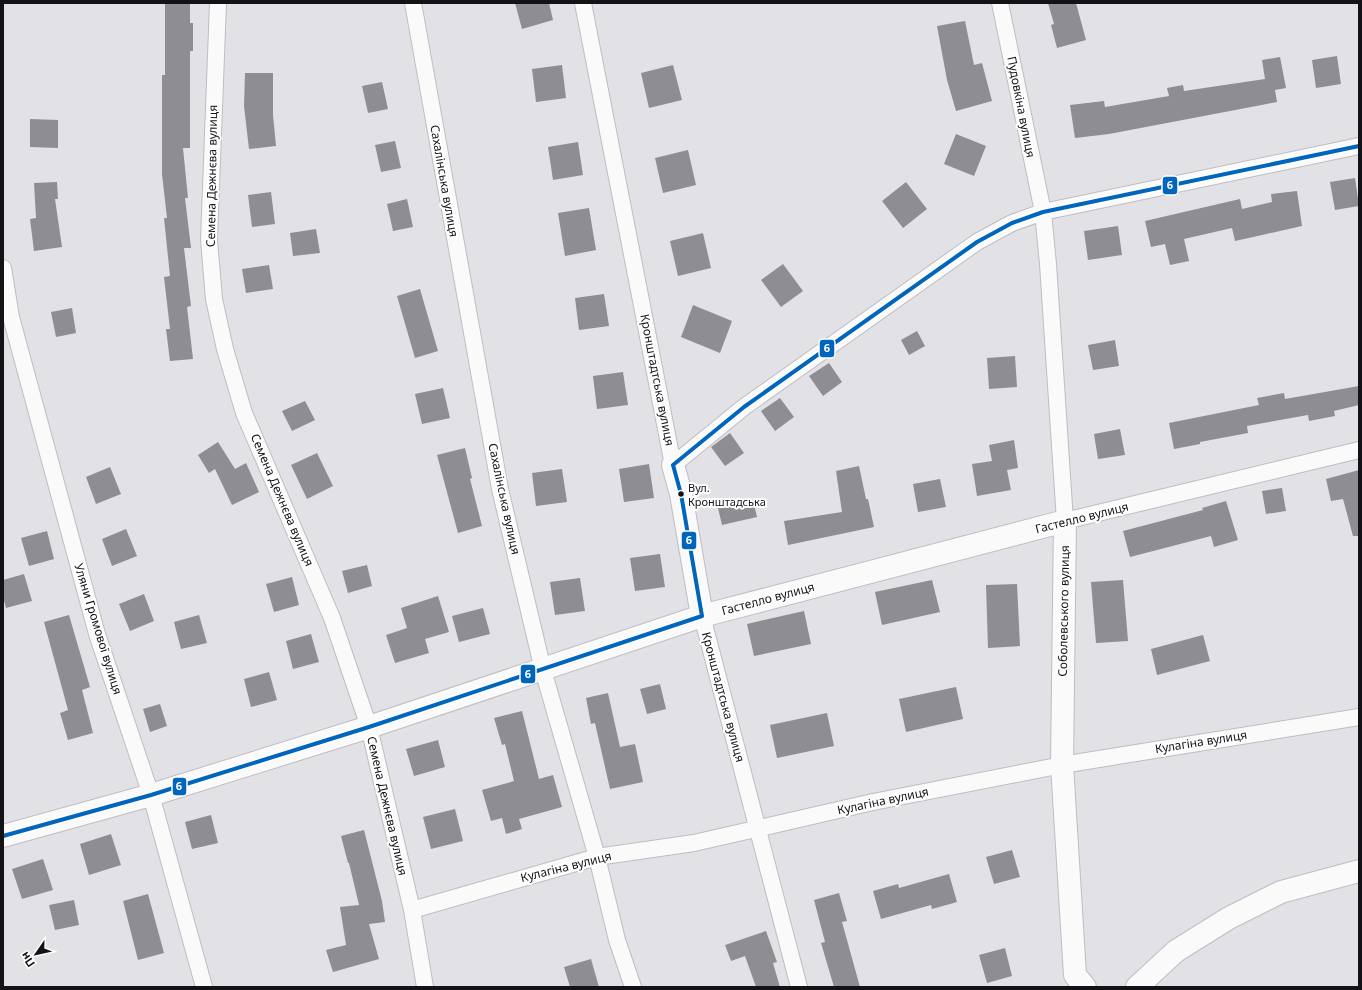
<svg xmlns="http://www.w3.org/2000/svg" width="1362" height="990" viewBox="0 0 1362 990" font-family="'Noto Sans',sans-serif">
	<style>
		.building { fill: #8e8d92 }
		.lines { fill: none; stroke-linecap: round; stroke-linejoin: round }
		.street-casing { stroke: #bebdc2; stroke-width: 18 }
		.secondary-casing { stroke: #bebdc2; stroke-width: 24 }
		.street { stroke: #fafafb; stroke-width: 16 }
		.secondary { stroke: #fafafb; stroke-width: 22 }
		.bus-1-casing { stroke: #fff; stroke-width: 7 }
		.bus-1 { stroke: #0065bd; stroke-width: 4 }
		.bus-dot { fill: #131216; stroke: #fff; stroke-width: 1.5 }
		.labels { text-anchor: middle; stroke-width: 4; stroke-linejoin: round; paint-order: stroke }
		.bus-label { font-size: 11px; fill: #131216; stroke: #fff; text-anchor: start }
		.street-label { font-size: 12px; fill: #131216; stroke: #fff }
		.line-badge { stroke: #fff; stroke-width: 1.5 }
		.badge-label { font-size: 11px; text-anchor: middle; font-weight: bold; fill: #fff }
	</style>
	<rect width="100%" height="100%" fill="#e1e1e6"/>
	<path class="building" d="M 165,3 L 190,3 L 190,23 L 193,23 L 193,51 L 190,51 L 190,148 L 183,148 L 188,198 L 185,198 L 191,248 L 184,248 L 191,306 L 187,307 L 193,359 L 170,361 L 166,329 L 170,329 L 164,277 L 170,276 L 164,218 L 167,218 L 162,174 L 162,75 L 165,75 Z
		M 515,3 L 549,3 L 553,20 L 522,29 Z
		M 1048,3 L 1076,3 L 1086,40 L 1057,48 L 1051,25 L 1054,24 Z
		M 965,21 L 974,65 L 982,63 L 992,101 L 956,111 L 947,80 L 937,26 Z
		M 1337,56 L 1341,84 L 1316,88 L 1312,60 Z
		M 1280,57 L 1286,88 L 1275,90 L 1277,102 L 1109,134 L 1075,138 L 1070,105 L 1104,101 L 1105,107 L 1169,96 L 1167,88 L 1183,85 L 1184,91 L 1265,79 L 1262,60 Z
		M 562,65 L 566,98 L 536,102 L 532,69 Z
		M 673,65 L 682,100 L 649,108 L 641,73 Z
		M 245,73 L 273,73 L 273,115 L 276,146 L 249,149 L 244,106 Z
		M 382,82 L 388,109 L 368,113 L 362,86 Z
		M 30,119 L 58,120 L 58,148 L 30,147 Z
		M 956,134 L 986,146 L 974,176 L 944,164 Z
		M 395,141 L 401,168 L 381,172 L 375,145 Z
		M 578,142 L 583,175 L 553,180 L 548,147 Z
		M 688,150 L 696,185 L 663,193 L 655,158 Z
		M 1355,178 L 1359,206 L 1335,210 L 1330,182 Z
		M 57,182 L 58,199 L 55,199 L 62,247 L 34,251 L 30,219 L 36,218 L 34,183 Z
		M 906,182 L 927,209 L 903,228 L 882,201 Z
		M 1297,191 L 1302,226 L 1235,241 L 1232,228 L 1184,239 L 1189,261 L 1170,265 L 1165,244 L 1151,247 L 1145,221 L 1240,199 L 1242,209 L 1272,202 L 1271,194 Z
		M 271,192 L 275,224 L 252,227 L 248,195 Z
		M 407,199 L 413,227 L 393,231 L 387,204 Z
		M 589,208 L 596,250 L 565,256 L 558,213 Z
		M 1118,226 L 1122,255 L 1088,260 L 1084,231 Z
		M 316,229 L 320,253 L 293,256 L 290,233 Z
		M 703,233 L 711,268 L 678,276 L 670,241 Z
		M 783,264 L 803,291 L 781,307 L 761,280 Z
		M 269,265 L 273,289 L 246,293 L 242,269 Z
		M 420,289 L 438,351 L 415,358 L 397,296 Z
		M 604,294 L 609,326 L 579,330 L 575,298 Z
		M 693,305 L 732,321 L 720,353 L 681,337 Z
		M 72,308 L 76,333 L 56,337 L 51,312 Z
		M 917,331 L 925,346 L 909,355 L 901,340 Z
		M 1115,340 L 1119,366 L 1093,370 L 1088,345 Z
		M 1015,356 L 1017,387 L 989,389 L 987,358 Z
		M 829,363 L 842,382 L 823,396 L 809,376 Z
		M 623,372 L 628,405 L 597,409 L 593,376 Z
		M 1359,386 L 1359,405 L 1334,411 L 1335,416 L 1309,421 L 1308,415 L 1247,426 L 1248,433 L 1200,442 L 1200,444 L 1174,449 L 1169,423 L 1259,405 L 1257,398 L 1284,393 L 1285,399 Z
		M 443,388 L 450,418 L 422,424 L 415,394 Z
		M 780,398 L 794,417 L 775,431 L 761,411 Z
		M 305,401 L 315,420 L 292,431 L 282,411 Z
		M 1120,429 L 1125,455 L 1098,459 L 1094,434 Z
		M 730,433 L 744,453 L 725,466 L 711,447 Z
		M 1014,440 L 1018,468 L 1007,470 L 1011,490 L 977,496 L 972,464 L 992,461 L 989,445 Z
		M 218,442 L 235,469 L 246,463 L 259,492 L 232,505 L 215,469 L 209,473 L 198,455 Z
		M 465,448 L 472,478 L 470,479 L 482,526 L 458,533 L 437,455 Z
		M 317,453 L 333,486 L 307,499 L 291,465 Z
		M 649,464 L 654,498 L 624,502 L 619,469 Z
		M 859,466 L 866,499 L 868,499 L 874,527 L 788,545 L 784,521 L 842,512 L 836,471 Z
		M 110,467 L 121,494 L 96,504 L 86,477 Z
		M 562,469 L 567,502 L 536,506 L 532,473 Z
		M 1359,470 L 1359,536 L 1353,536 L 1343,499 L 1331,501 L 1326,479 Z
		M 940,479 L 946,507 L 918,512 L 913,484 Z
		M 1282,488 L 1286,511 L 1266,514 L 1262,491 Z
		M 753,500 L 757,517 L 722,525 L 718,508 Z
		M 1226,501 L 1238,540 L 1214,547 L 1211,536 L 1130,557 L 1123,531 L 1203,510 L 1202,508 Z
		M 126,529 L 137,556 L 112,566 L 102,539 Z
		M 47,531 L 54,559 L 29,566 L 21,538 Z
		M 660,554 L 665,587 L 635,591 L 630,558 Z
		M 367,565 L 372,586 L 348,593 L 342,571 Z
		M 24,574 L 32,601 L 6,608 L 3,597 L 3,580 Z
		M 292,577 L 299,605 L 274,612 L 266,584 Z
		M 580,578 L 585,611 L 555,615 L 550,582 Z
		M 932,580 L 940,612 L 882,625 L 875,592 Z
		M 1123,580 L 1128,641 L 1096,643 L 1091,582 Z
		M 1017,584 L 1020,646 L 988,648 L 986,585 Z
		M 144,594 L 154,621 L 130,631 L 119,604 Z
		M 438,596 L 449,632 L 425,639 L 429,653 L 395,663 L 386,635 L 407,628 L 401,608 Z
		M 483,608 L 490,634 L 459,642 L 452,616 Z
		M 804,611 L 811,644 L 754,656 L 747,624 Z
		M 69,615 L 90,687 L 82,690 L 93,733 L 68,740 L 60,713 L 68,710 L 44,622 Z
		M 199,615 L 207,643 L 181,649 L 174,622 Z
		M 311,634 L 319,662 L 293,669 L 286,641 Z
		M 1203,635 L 1210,661 L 1157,675 L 1151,649 Z
		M 269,672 L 277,700 L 251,707 L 244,679 Z
		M 660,684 L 666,709 L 647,714 L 640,689 Z
		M 956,687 L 963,719 L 906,732 L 899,699 Z
		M 608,693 L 620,747 L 635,744 L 643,782 L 610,789 L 595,723 L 591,724 L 586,698 Z
		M 160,704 L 167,726 L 150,732 L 143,709 Z
		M 522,711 L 539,779 L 553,775 L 562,807 L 519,819 L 522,829 L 506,834 L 502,818 L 491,821 L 482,790 L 514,781 L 505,744 L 502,745 L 494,718 Z
		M 827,713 L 834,746 L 777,758 L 770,725 Z
		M 438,740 L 445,767 L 414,776 L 406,749 Z
		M 455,809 L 463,841 L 431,849 L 423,817 Z
		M 211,815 L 218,843 L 192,849 L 185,822 Z
		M 364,830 L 382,901 L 385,922 L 369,924 L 379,959 L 333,972 L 326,950 L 346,945 L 340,907 L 359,905 L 349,863 L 348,863 L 341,836 Z
		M 111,834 L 121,865 L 89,875 L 80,844 Z
		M 1012,850 L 1020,877 L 994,884 L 986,857 Z
		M 43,859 L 53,890 L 22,899 L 12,869 Z
		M 949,874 L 957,902 L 932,909 L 931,905 L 881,919 L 873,891 L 898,884 L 899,888 Z
		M 839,893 L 847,921 L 842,922 L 860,987 L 834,987 L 821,943 L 825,942 L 814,900 Z
		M 148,894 L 164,953 L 138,960 L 123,901 Z
		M 74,900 L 79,925 L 55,930 L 49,905 Z
		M 766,931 L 777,962 L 773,963 L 780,987 L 756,987 L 745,956 L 731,961 L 725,945 Z
		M 1005,948 L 1012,976 L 987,983 L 979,955 Z
		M 591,959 L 599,987 L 570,987 L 564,967 Z"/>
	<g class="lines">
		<defs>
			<path id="street" d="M 218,3 L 209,240 L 214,299 L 225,349 L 244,413 L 332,618 L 369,727 L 412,910 L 425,987
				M 413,3 L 500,489 L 543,670 L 597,857 L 617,940 L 633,987
				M 583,3 L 673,465 L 744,407 L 977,242 L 1012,223 L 1043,212 L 1359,146
				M 1000,3 L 1043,212 L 1048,264 L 1065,521 L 1359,450
				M 3,268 L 11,317 L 97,634 L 151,795 L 204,987
				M 702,616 L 799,987
				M 412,910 L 597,857 L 694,843 L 873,802 L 1062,765 L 1359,717"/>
			<path id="secondary" d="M 673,465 L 681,494 L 702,616
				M 3,836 L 151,795 L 369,727 L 702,616 L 1065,521 L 1062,765 L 1075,975 L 1085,987
				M 1137,987 L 1176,951 L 1229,918 L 1281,892 L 1359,871"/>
		</defs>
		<use href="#street" class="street-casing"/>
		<use href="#secondary" class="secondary-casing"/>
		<use href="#street" class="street"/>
		<use href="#secondary" class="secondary"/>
		<defs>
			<path id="bus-1" d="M 673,465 L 744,407 L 977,242 L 1012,223 L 1043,212 L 1359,146
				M 673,465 L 681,494 L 702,616
				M 3,836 L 151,795 L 369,727 L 702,616"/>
		</defs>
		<use href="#bus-1" class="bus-1-casing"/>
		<use href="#bus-1" class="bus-1"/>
	</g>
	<circle class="bus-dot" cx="681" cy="494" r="3.5"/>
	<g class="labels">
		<g class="bus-label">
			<text x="688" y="492">Вул.<tspan x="688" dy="14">Кронштадська</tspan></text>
		</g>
		<g class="street-label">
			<text transform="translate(1021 107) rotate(79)" y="4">Пудовкіна вулиця</text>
			<text transform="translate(212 176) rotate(-89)" y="4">Семена Дежнєва вулиця</text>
			<text transform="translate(444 181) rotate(80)" y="4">Сахалінська вулиця</text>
			<text transform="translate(657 380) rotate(79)" y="4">Кронштадтська вулиця</text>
			<text transform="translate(504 499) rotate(78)" y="4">Сахалінська вулиця</text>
			<text transform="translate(282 500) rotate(67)" y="4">Семена Дежнєва вулиця</text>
			<text transform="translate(1082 518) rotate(-14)" y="4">Гастелло вулиця</text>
			<text transform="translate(768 599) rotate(-15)" y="4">Гастелло вулиця</text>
			<text transform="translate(1064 611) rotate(-89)" y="4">Соболевського вулиця</text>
			<text transform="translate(98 629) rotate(73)" y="4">Уляни Громової вулиця</text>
			<text transform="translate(723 697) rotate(75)" y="4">Кронштадтська вулиця</text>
			<text transform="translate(1201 742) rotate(-9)" y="4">Кулагіна вулиця</text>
			<text transform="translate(883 801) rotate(-12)" y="4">Кулагіна вулиця</text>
			<text transform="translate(387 806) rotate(77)" y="4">Семена Дежнєва вулиця</text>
			<text transform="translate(566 867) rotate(-14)" y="4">Кулагіна вулиця</text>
		</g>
	</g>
	<g class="line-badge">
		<rect x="1162" y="176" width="16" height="19" rx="4" fill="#0065bd"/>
		<rect x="819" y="339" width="16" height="19" rx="4" fill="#0065bd"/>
		<rect x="681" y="531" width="16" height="19" rx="4" fill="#0065bd"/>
		<rect x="520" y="664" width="16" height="20" rx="4" fill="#0065bd"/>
		<rect x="172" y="777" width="15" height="19" rx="4" fill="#0065bd"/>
	</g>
	<g class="badge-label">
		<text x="1170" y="189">6</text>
		<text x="827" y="352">6</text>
		<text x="689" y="544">6</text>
		<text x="528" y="678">6</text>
		<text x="179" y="790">6</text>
	</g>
	<rect width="1362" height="990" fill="none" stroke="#131216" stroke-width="8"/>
	<g transform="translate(36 954) rotate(236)" stroke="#ffffff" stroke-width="3" paint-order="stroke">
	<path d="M0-3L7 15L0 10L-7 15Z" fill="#131216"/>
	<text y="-6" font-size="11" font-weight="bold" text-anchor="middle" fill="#131216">Пн</text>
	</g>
</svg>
